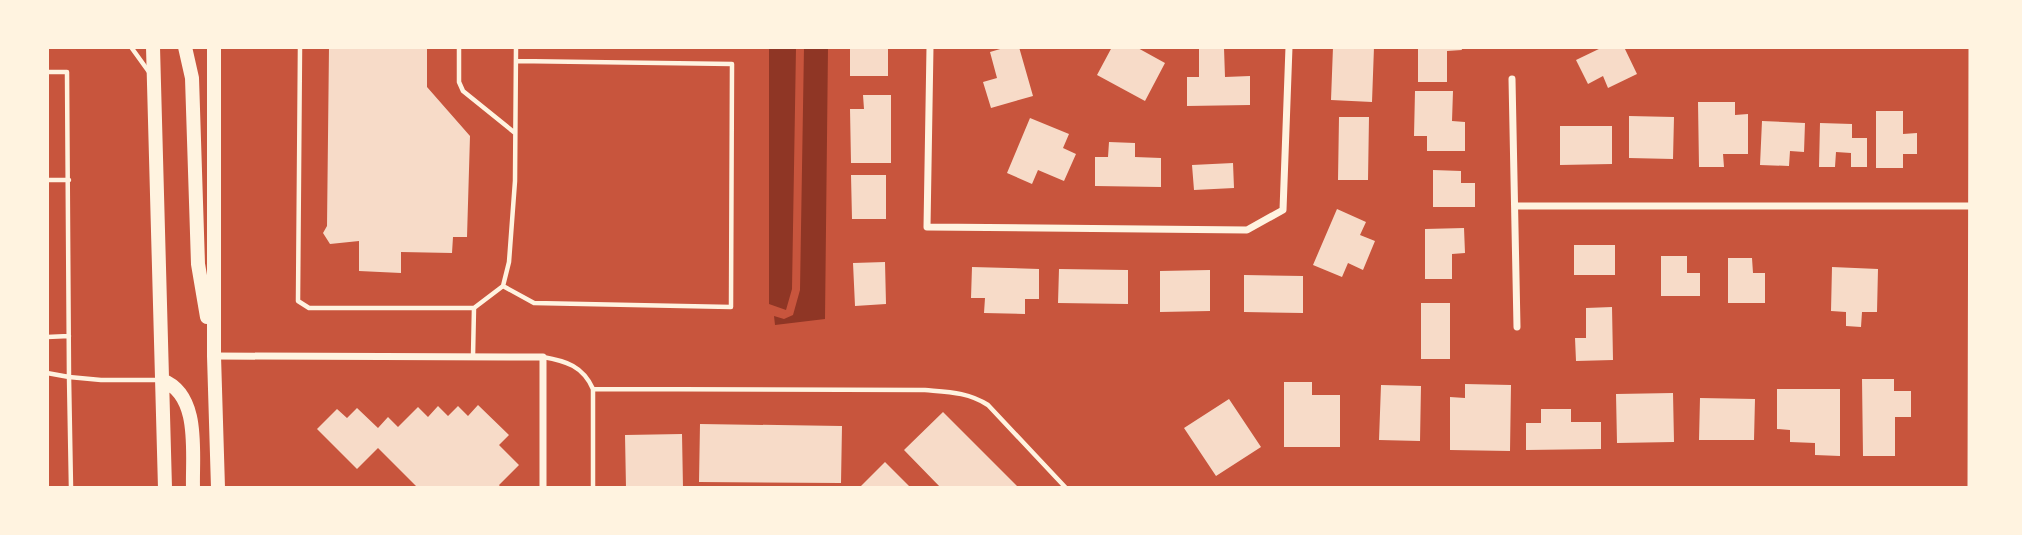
<svg xmlns="http://www.w3.org/2000/svg" width="2022" height="535" viewBox="0 0 2022 535" font-family="'Space Grotesk',sans-serif">
	<style>
		.water { fill: #8f3625 }
		.building { fill: #f7dbc8 }
		.lines { fill: none; stroke-linecap: round; stroke-linejoin: round }
		.service { stroke: #fff3e0; stroke-width: 4.5 }
		.minor { stroke: #fff3e0; stroke-width: 7 }
		.primary { stroke: #fff3e0; stroke-width: 14 }
	</style>
	<rect width="100%" height="100%" fill="#c8553d"/>
	<path class="water" d="M 769,47 L 796,47 L 792,289 L 786,310 L 769,304 Z
		M 804,47 L 828,47 L 825,319 L 775,325 L 774,316 L 784,319 L 793,315 L 800,290 Z"/>
	<path class="building" d="M 329,47 L 427,47 L 427,87 L 470,136 L 467,237 L 453,237 L 452,253 L 401,252 L 401,273 L 359,271 L 359,241 L 330,244 L 323,233 L 327,226 Z
		M 850,47 L 888,47 L 888,76 L 850,76 Z
		M 1007,47 L 1019,47 L 1033,96 L 991,108 L 983,82 L 997,78 L 990,52 Z
		M 1112,47 L 1136,47 L 1165,63 L 1145,101 L 1097,75 Z
		M 1333,47 L 1374,47 L 1372,102 L 1331,100 Z
		M 1418,47 L 1461,47 L 1462,50 L 1447,51 L 1447,82 L 1418,82 Z
		M 1603,47 L 1624,47 L 1637,74 L 1608,88 L 1603,76 L 1588,84 L 1576,60 Z
		M 1199,48 L 1224,48 L 1225,77 L 1250,76 L 1250,105 L 1187,106 L 1187,77 L 1199,77 Z
		M 1415,91 L 1453,91 L 1452,121 L 1465,122 L 1465,151 L 1427,151 L 1427,136 L 1414,136 Z
		M 863,95 L 891,95 L 891,163 L 851,163 L 850,109 L 864,109 Z
		M 1698,102 L 1735,102 L 1735,115 L 1748,114 L 1748,154 L 1723,154 L 1724,167 L 1699,167 Z
		M 1876,111 L 1903,111 L 1903,134 L 1917,133 L 1917,154 L 1903,154 L 1903,168 L 1876,168 Z
		M 1629,116 L 1674,117 L 1673,159 L 1629,158 Z
		M 1339,117 L 1369,117 L 1368,180 L 1338,180 Z
		M 1030,118 L 1069,134 L 1063,148 L 1076,154 L 1064,181 L 1038,170 L 1032,184 L 1007,173 Z
		M 1762,121 L 1805,123 L 1804,152 L 1790,151 L 1789,166 L 1760,165 Z
		M 1820,123 L 1852,124 L 1852,138 L 1867,138 L 1867,167 L 1851,167 L 1851,153 L 1836,152 L 1835,167 L 1819,167 Z
		M 1560,126 L 1612,126 L 1612,164 L 1560,165 Z
		M 1109,142 L 1135,143 L 1135,157 L 1161,158 L 1161,187 L 1095,186 L 1095,157 L 1108,157 Z
		M 1233,163 L 1234,188 L 1194,190 L 1192,165 Z
		M 1433,170 L 1461,171 L 1461,183 L 1475,183 L 1475,207 L 1433,207 Z
		M 851,175 L 886,175 L 886,219 L 852,219 Z
		M 1337,209 L 1366,222 L 1360,235 L 1375,241 L 1363,270 L 1348,263 L 1342,277 L 1313,265 Z
		M 1464,228 L 1465,253 L 1452,254 L 1452,279 L 1425,279 L 1425,229 Z
		M 1574,245 L 1615,245 L 1615,275 L 1574,275 Z
		M 1661,256 L 1687,256 L 1687,273 L 1700,273 L 1700,296 L 1661,296 Z
		M 1728,258 L 1752,258 L 1753,273 L 1765,273 L 1765,303 L 1728,303 Z
		M 885,262 L 886,304 L 855,306 L 853,263 Z
		M 972,267 L 1039,269 L 1039,299 L 1025,299 L 1025,314 L 984,313 L 985,298 L 971,298 Z
		M 1832,267 L 1878,269 L 1877,312 L 1862,312 L 1861,327 L 1846,326 L 1846,312 L 1831,311 Z
		M 1059,269 L 1128,270 L 1128,304 L 1058,303 Z
		M 1210,270 L 1210,311 L 1160,312 L 1160,271 Z
		M 1244,275 L 1303,276 L 1303,313 L 1244,312 Z
		M 1421,303 L 1450,303 L 1450,359 L 1421,359 Z
		M 1612,307 L 1613,360 L 1576,361 L 1575,338 L 1586,338 L 1586,308 Z
		M 1862,379 L 1894,379 L 1894,391 L 1911,391 L 1911,417 L 1895,417 L 1895,456 L 1863,456 Z
		M 1284,382 L 1312,382 L 1312,395 L 1340,395 L 1340,447 L 1284,447 Z
		M 1465,384 L 1511,385 L 1510,451 L 1450,450 L 1450,397 L 1465,398 Z
		M 1381,385 L 1421,386 L 1420,441 L 1379,440 Z
		M 1777,389 L 1840,389 L 1840,456 L 1815,455 L 1815,443 L 1790,442 L 1790,430 L 1777,429 Z
		M 1673,393 L 1674,442 L 1617,443 L 1616,394 Z
		M 1700,398 L 1755,399 L 1754,440 L 1699,440 Z
		M 1229,399 L 1261,447 L 1216,476 L 1184,428 Z
		M 478,405 L 509,435 L 499,445 L 519,465 L 499,485 L 501,488 L 418,488 L 378,448 L 357,469 L 317,429 L 337,409 L 347,418 L 357,408 L 378,428 L 388,417 L 398,427 L 418,407 L 428,417 L 438,406 L 448,416 L 458,406 L 468,416 Z
		M 1541,409 L 1571,409 L 1571,422 L 1601,422 L 1601,449 L 1526,450 L 1526,423 L 1541,423 Z
		M 943,412 L 1019,488 L 941,488 L 904,450 Z
		M 700,424 L 842,426 L 841,483 L 699,482 Z
		M 682,434 L 683,488 L 626,488 L 625,435 Z
		M 885,462 L 911,488 L 859,488 Z"/>
	<g class="lines">
		<path class="service" d="M 131,47 L 149,72
			M 300,47 L 298,301 L 309,308 L 474,308 L 503,286 L 509,262 L 515,181 L 516,47
			M 459,47 L 459,82 L 463,91 L 515,133
			M 47,72 L 67,72 L 69,377 L 101,380 L 158,380
			M 47,180 L 69,180
			M 503,286 L 534,303 L 731,307 L 732,64 L 516,61
			M 47,337 L 69,336
			M 473,356 L 474,308
			M 543,357 C 566,361 583,366 593,389 L 925,390 C 948,392 968,392 988,405 L 1066,488
			M 47,373 L 69,377 L 71,488
			M 593,389 L 593,488"/>
		<path class="minor" d="M 930,47 L 927,227 L 1247,230 L 1283,210 L 1289,47
			M 1512,79 L 1517,327
			M 1515,206 L 1971,206
			M 214,356 L 543,357 L 543,488
			M 1971,488 L 1972,47"/>
		<path class="primary" d="M 153,47 L 165,488
			M 185,47 L 192,78 L 198,264 L 207,317
			M 214,47 L 214,356 L 218,488
			M 162,380 C 201,395 192,453 193,488"/>
	</g>
	<rect width="2022" height="535" fill="none" stroke="#fff3e0" stroke-width="98"/>
</svg>
